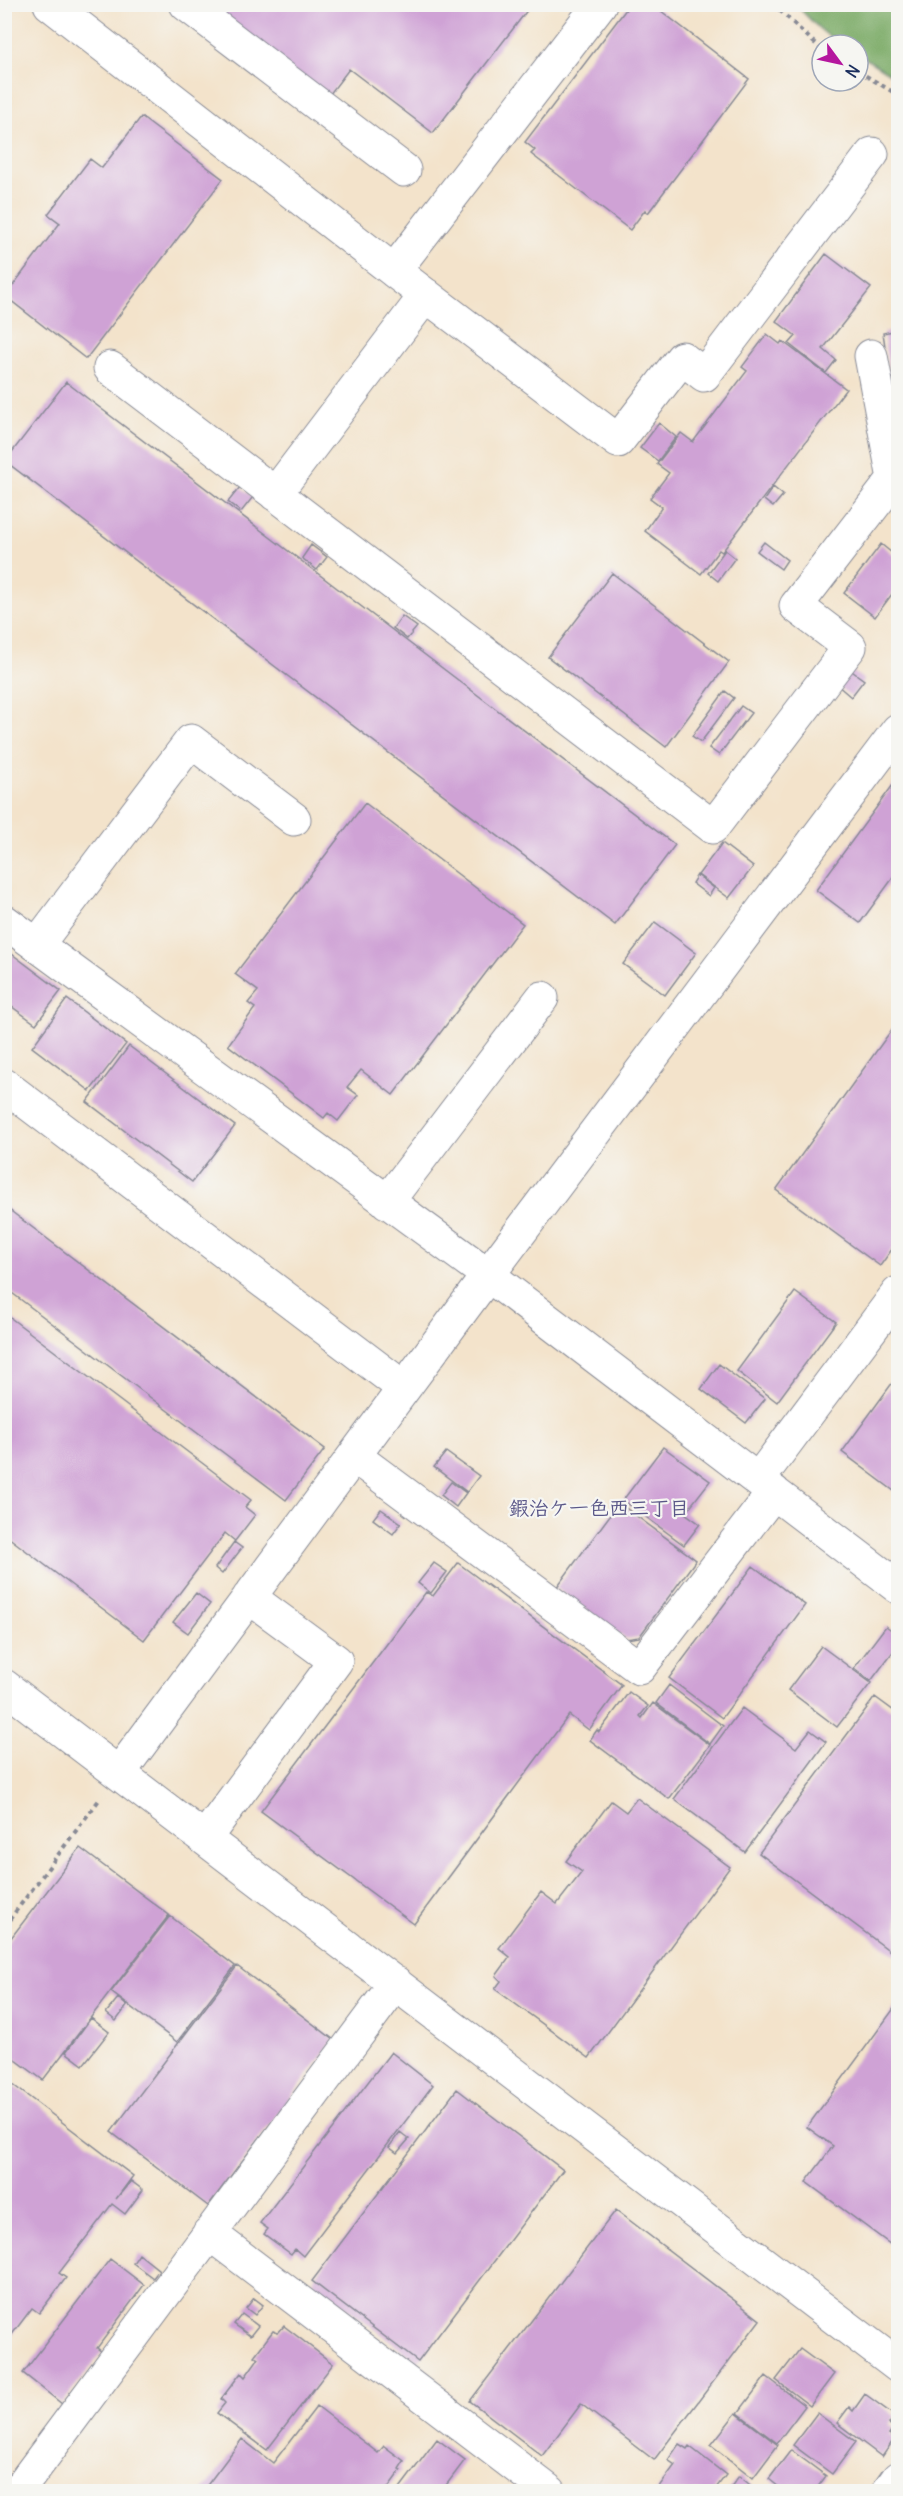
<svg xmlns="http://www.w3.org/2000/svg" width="903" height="2496" viewBox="0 0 903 2496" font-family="Delius,'Klee One',sans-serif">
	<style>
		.forest { fill: #78a963; stroke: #4a6c60; stroke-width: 1.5 }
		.building { fill: #cfa2d5 }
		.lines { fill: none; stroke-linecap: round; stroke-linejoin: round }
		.minor-casing { stroke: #878994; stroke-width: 35 }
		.path { stroke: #878994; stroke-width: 4; stroke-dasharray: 4.5 4.5; stroke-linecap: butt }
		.minor { stroke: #fff; stroke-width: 33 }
		.labels { text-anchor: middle; stroke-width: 4.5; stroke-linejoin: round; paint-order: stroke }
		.neighbourhood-label { font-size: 20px; font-weight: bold; fill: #5a5788; stroke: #f6f6f2 }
	</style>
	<rect width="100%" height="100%" fill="#f6f6f2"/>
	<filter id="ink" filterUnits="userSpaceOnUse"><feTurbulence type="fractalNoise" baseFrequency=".0167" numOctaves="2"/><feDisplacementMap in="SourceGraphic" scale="12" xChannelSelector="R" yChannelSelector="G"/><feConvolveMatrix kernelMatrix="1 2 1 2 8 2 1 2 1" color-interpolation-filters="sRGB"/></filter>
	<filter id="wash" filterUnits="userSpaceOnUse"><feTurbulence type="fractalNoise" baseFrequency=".008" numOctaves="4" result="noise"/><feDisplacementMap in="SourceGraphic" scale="24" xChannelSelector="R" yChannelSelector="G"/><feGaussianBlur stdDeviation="1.35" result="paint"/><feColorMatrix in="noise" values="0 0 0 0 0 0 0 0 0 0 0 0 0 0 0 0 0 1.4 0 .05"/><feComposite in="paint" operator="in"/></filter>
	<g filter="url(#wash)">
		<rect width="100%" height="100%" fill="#f3e3cb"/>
		<path class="forest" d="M 796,5 L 898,5 L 898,79 L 858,54 L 858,45 C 830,45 815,24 796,5 Z"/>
		<g id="blocks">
			<path class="building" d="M 194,4 L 532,4 L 433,133 L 349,69 L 323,103 Z
				M 630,4 L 652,4 L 749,79 L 648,213 L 645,210 L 630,230 L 531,154 L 535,150 L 525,142 Z
				M 141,117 L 223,179 L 86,359 L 5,296 L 60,223 L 48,214 L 90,159 L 102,168 Z
				M 826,254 L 871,288 L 823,349 L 836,360 L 826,373 L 789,344 L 796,336 L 776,321 Z
				M 898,330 L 898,424 L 897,424 L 883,333 Z
				M 767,334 L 780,344 L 782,341 L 846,389 L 722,552 L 719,550 L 701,574 L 645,531 L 662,507 L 650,498 L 669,473 L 657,464 L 681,433 L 693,442 L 747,371 L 742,367 Z
				M 66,382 L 675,845 L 615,925 L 5,461 Z
				M 659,423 L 676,437 L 658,461 L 640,448 Z
				M 240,487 L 253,497 L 241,512 L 228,502 Z
				M 773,487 L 783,495 L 773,507 L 764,500 Z
				M 764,542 L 787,560 L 781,569 L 757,551 Z
				M 881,544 L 898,558 L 898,586 L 875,617 L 844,593 Z
				M 311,545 L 327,557 L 317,570 L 302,558 Z
				M 725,550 L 735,558 L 718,581 L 708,573 Z
				M 612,573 L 729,662 L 666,747 L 548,657 Z
				M 402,616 L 417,627 L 407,639 L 393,628 Z
				M 849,669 L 864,680 L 851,697 L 837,685 Z
				M 725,691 L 734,698 L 701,742 L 692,736 Z
				M 741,706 L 751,713 L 719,755 L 709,748 Z
				M 898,778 L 898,871 L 860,923 L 816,890 Z
				M 365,803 L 523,924 L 393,1095 L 361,1070 L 347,1087 L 358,1095 L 338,1121 L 328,1113 L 324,1118 L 228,1045 L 255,1008 L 248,1003 L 258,991 L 235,974 Z
				M 722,843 L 753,867 L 729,898 L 698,875 Z
				M 697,875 L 714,888 L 709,896 L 692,883 Z
				M 655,922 L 696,953 L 665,995 L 623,964 Z
				M 4,948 L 61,991 L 36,1024 L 4,1001 Z
				M 67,999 L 126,1044 L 90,1091 L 32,1047 Z
				M 898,1021 L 898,1241 L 880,1266 L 776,1190 Z
				M 129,1046 L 235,1126 L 192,1182 L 87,1102 Z
				M 4,1206 L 325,1449 L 286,1500 L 4,1287 Z
				M 795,1292 L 836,1322 L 777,1402 L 737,1371 Z
				M 4,1313 L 251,1500 L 245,1507 L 255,1515 L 235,1541 L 225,1533 L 144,1640 L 4,1534 Z
				M 719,1364 L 765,1399 L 746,1423 L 701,1389 Z
				M 898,1375 L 898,1494 L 842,1452 Z
				M 663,1447 L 710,1481 L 685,1513 L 700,1524 L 684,1545 L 623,1500 Z
				M 446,1452 L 479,1476 L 467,1492 L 434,1467 Z
				M 451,1482 L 466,1493 L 456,1507 L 441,1495 Z
				M 619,1503 L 696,1560 L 639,1637 L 626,1639 L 556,1588 Z
				M 381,1509 L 401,1523 L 393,1534 L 373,1519 Z
				M 234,1542 L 242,1548 L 222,1574 L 215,1568 Z
				M 434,1563 L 447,1572 L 431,1593 L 418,1583 Z
				M 458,1563 L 622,1685 L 589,1730 L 569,1715 L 414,1924 L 261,1811 L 426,1592 L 433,1596 Z
				M 753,1566 L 805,1605 L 722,1718 L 669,1678 Z
				M 196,1593 L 210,1604 L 188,1633 L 173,1622 Z
				M 886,1626 L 898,1635 L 898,1645 L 871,1681 L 854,1668 Z
				M 821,1646 L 871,1683 L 837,1727 L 788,1690 Z
				M 669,1685 L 723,1726 L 710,1744 L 656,1703 Z
				M 629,1692 L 648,1706 L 640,1716 L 642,1718 L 653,1703 L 710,1745 L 669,1799 L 590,1740 L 597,1730 L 599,1732 Z
				M 875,1697 L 898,1714 L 898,1957 L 759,1853 Z
				M 742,1708 L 796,1748 L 810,1730 L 826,1742 L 745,1852 L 674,1799 Z
				M 637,1798 L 730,1867 L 589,2058 L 495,1989 L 501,1981 L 496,1976 L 510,1957 L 499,1948 L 541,1892 L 557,1904 L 582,1872 L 566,1861 L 611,1801 L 626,1812 Z
				M 80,1848 L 169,1915 L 43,2080 L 4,2051 L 4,1947 Z
				M 170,1916 L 235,1966 L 177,2042 L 111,1992 Z
				M 237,1966 L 334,2040 L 208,2206 L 111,2132 Z
				M 118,1998 L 127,2006 L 116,2021 L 106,2013 Z
				M 898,2003 L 898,2250 L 806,2182 L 833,2146 L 807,2127 Z
				M 91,2018 L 109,2032 L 83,2065 L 66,2052 Z
				M 391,2052 L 433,2085 L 303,2256 L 295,2249 L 291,2254 L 264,2234 L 268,2229 L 260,2223 Z
				M 4,2078 L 133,2176 L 116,2199 L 131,2181 L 143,2190 L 125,2214 L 112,2204 L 59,2273 L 66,2278 L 39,2313 L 32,2308 L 4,2345 Z
				M 457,2089 L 563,2170 L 418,2362 L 312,2281 Z
				M 400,2132 L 409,2139 L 397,2153 L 389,2147 Z
				M 616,2210 L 760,2320 L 654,2460 L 581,2404 L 542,2456 L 470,2401 Z
				M 139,2254 L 159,2270 L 153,2278 L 133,2263 Z
				M 110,2259 L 144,2285 L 97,2348 L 102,2352 L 62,2404 L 23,2373 Z
				M 254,2298 L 263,2305 L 255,2315 L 246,2308 Z
				M 242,2314 L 258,2326 L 250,2336 L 234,2324 Z
				M 284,2326 L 333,2364 L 267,2450 L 217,2413 L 225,2403 L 221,2399 L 241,2373 L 245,2377 L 258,2359 L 254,2356 L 273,2331 L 278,2333 Z
				M 800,2349 L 834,2374 L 810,2406 L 776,2380 Z
				M 766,2376 L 805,2406 L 777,2443 L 738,2413 Z
				M 865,2394 L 895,2416 L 889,2424 L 894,2427 L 889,2434 L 895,2438 L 882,2457 L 837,2423 L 849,2407 L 853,2411 Z
				M 317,2406 L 378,2453 L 384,2446 L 404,2461 L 399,2469 L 401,2470 L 385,2492 L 202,2492 L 242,2439 L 273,2463 Z
				M 736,2413 L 778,2445 L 753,2478 L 711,2445 Z
				M 817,2413 L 856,2442 L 832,2474 L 793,2445 Z
				M 437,2439 L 465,2460 L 441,2492 L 397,2492 Z
				M 679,2444 L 687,2449 L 689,2446 L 726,2475 L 713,2492 L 655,2492 L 675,2465 L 668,2460 Z
				M 791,2450 L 826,2476 L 814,2492 L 785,2492 L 769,2479 Z
				M 739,2476 L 759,2492 L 727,2492 Z"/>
		</g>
	</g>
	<g filter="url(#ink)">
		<use href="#blocks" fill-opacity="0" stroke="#878994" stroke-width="1.5"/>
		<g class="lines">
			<defs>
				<path id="minor" d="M 50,4 L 394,271 L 600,4
					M 186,4 L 404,170
					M 394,271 L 618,441 L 682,358 L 704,375 L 872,154
					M 110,368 L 713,827 L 850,647 L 796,606 L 894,479 L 871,356
					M 275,494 L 426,295
					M 4,921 L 488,1275 L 898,1587
					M 37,945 L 191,741 L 294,819
					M 4,1085 L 404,1388
					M 387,1202 L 542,998
					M 354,1456 L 639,1668 L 774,1492
					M 758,1480 L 898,1293
					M 4,1686 L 898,2366
					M 119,1773 L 488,1275 L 898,730
					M 205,1838 L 336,1661 L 249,1597
					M 209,2233 L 550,2492
					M 17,2492 L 396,1983
					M 888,2492 L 898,2478"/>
			</defs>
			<use href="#minor" class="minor-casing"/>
			<path class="path" d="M 773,4 L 822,50
				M 858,71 L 898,95
				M 4,1927 L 99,1800"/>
			<use href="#minor" class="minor"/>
		</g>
	</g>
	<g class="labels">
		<g class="neighbourhood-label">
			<text x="599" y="1515">鍜治ケ一色西三丁目</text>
		</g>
	</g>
	<rect width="903" height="2496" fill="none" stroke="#f6f6f2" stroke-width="24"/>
	<g transform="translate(840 63) rotate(123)"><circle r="28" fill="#f6f6f2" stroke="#9ea6b7" stroke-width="1.5"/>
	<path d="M0-4.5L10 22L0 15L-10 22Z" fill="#b5179e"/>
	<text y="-9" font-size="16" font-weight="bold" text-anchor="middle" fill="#1b2f5e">N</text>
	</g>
</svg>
